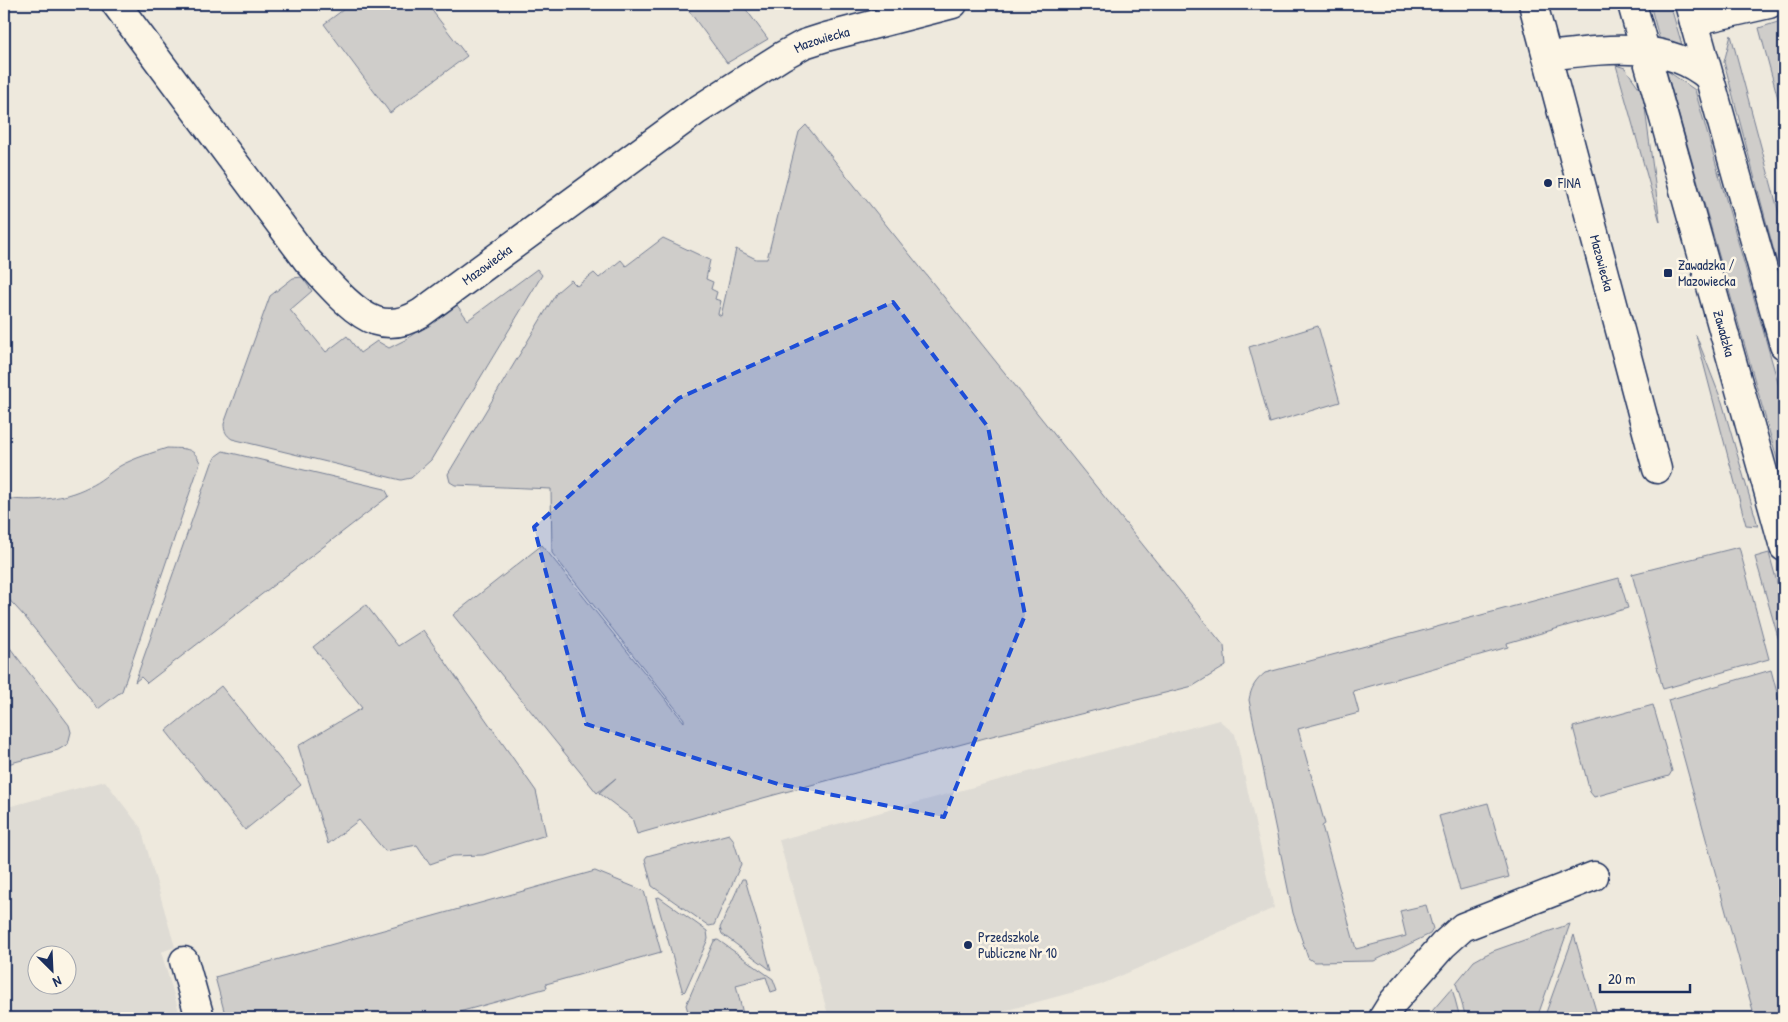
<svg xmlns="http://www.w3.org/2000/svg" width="1788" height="1022" viewBox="0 0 1788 1022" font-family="'Patrick Hand',sans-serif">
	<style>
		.built { fill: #dedbd4; fill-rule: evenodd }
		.green { fill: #cfcdca; stroke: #757e94 }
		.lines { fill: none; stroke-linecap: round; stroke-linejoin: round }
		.minor-casing { stroke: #1b2f5e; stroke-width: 31 }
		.minor { stroke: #fcf5e5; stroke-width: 28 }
		.marked { fill: #1d4ed8; fill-opacity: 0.2; stroke: #1d4ed8; stroke-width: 4; stroke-dasharray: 10 6; stroke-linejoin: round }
		.poi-dot { fill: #1b2f5e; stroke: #fcf5e5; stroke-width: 2 }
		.labels { text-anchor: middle; stroke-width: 5; stroke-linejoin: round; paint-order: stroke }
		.street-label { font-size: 14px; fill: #1b2f5e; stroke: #fcf5e5 }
		.poi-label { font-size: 14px; fill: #1b2f5e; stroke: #fcf5e5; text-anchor: start }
	</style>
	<rect width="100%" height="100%" fill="#eee9dd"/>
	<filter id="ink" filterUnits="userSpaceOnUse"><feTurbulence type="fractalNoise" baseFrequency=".02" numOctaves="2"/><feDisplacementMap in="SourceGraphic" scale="10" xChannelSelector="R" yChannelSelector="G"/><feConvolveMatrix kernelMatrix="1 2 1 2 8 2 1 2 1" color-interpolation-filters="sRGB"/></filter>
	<g filter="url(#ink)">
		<path class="built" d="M 1219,720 L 1235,734 L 1274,908 L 1100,985 L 978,1018 L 829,1018 L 779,840 Z
			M 105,781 L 141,828 L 175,947 L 161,952 L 181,1018 L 4,1018 L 4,808 ZM 38,954 L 68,954 L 68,984 L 38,984 Z"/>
		<path class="green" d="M 351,4 L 427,4 L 467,56 L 390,113 L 324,24 Z
			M 684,4 L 742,4 L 768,39 L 727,63 Z
			M 1650,4 L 1670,4 L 1682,45 L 1664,44 L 1660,41 Z
			M 1784,20 L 1784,121 L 1759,28 Z
			M 1731,35 L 1784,232 L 1784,289 L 1724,62 Z
			M 1616,65 L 1625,68 L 1643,93 L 1660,222 Z
			M 1666,70 L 1695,90 L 1784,404 L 1784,483 Z
			M 806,125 L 1224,646 L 1226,666 L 1193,686 L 992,736 L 763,798 L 637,834 L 632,818 L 599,793 L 616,778 L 597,793 L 453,615 L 542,545 L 684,722 L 684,719 L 552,553 L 551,489 L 455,485 L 450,482 L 448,474 L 557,292 L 571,280 L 577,286 L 594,273 L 599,278 L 621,260 L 626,266 L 663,238 L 710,260 L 706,279 L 713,282 L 711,289 L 717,292 L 715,299 L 721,301 L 718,314 L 721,316 L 736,249 L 756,259 L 767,259 L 799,132 Z
			M 537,269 L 542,275 L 431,460 L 411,478 L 401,480 L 232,439 C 226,435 224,431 224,424 L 270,296 L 293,278 L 302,277 L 312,291 L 290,310 L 308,332 L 309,331 L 326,352 L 347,336 L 360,353 L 377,341 L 389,348 L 405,340 L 456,304 L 468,320 Z
			M 1318,326 L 1340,402 L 1270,423 L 1249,347 Z
			M 1696,335 L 1722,402 L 1758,526 L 1746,525 Z
			M 167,448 C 183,449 194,446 200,463 L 122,691 L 98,709 L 25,617 L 4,594 L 4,498 C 32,502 62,500 88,487 C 100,482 109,473 120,466 C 134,458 152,453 167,448 Z
			M 223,451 L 385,489 L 389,496 L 147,683 L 141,677 L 135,682 L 212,463 L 216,456 Z
			M 1739,547 L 1769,659 L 1663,689 L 1632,574 Z
			M 1769,553 L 1784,608 L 1784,658 L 1755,557 Z
			M 1619,578 L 1628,608 L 1507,643 L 1508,647 L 1353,691 L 1359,713 L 1298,729 L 1325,824 L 1322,826 L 1356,949 L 1406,936 L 1400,911 L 1426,905 L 1433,929 L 1430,934 L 1374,961 L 1314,962 L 1308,958 L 1293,913 L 1249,700 C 1251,688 1255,681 1265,673 Z
			M 366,605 L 398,646 L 423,630 L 536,791 L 546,835 L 483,855 L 453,856 L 430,864 L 417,845 L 385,851 L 359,820 L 328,844 L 298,746 L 362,708 L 313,647 Z
			M 4,640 L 69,725 L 71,732 L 68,744 L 58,750 L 4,765 Z
			M 1771,670 L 1784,719 L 1784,1018 L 1755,1018 L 1668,700 Z
			M 221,686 L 301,785 L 245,830 L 166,731 Z
			M 1653,705 L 1672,771 L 1669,776 L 1594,797 L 1590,792 L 1573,727 Z
			M 1488,803 L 1509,877 L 1460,890 L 1439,816 Z
			M 729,834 L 733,839 L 741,864 L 714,925 L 709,926 L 652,886 L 645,859 L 647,856 Z
			M 595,871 L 644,891 L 661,952 L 546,984 L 547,988 L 437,1018 L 226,1018 L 215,977 Z
			M 742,879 L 745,879 L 771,970 L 722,934 L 720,928 Z
			M 659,897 L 707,931 L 708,939 L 685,991 L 683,993 L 656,898 Z
			M 1570,924 L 1537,1018 L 1466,1018 L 1456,983 L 1474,961 L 1483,956 L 1493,951 Z
			M 1574,935 L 1598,1018 L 1544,1018 Z
			M 718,940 L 773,979 L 777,990 L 771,992 L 766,977 L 736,985 L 744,1018 L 690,1018 L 686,1005 L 714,941 Z
			M 1452,988 L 1460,1018 L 1426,1018 Z"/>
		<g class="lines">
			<defs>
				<g id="minor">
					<path id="s1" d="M 116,4 L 307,260 C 324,278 352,313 376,321 C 392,326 408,321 421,313 L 696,111 L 782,56 L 804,44 L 826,37 L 953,4"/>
					<path id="s2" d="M 1533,4 L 1657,469"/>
					<path id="s3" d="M 1632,4 L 1784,547"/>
					<path d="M 1689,4 L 1784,345"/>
					<path d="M 1694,21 L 1769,4"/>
					<path d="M 1547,56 C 1600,50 1665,39 1709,77"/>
					<path d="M 184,961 L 200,1018"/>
					<path d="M 1383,1018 L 1393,1002 L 1443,945 L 1463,927 L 1594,876"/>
				</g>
			</defs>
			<use href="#minor" class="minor-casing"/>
			<use href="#minor" class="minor"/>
		</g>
	</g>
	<path class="marked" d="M 893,302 L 988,427 L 1025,615 L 944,817 L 778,784 L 586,724 L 534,527 L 679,398 Z"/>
	<g class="poi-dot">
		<circle cx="1548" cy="183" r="5"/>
		<rect x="1663" y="268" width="10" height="10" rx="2.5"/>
		<circle cx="968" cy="945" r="5"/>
	</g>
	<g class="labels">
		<g class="street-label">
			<text dy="5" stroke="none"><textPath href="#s1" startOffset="946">Mazowiecka</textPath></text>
			<text dy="5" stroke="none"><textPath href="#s2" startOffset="268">Mazowiecka</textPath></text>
			<text dy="5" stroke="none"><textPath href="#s1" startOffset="541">Mazowiecka</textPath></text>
			<text dy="5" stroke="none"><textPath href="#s3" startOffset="342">Zawadzka</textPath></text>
		</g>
		<g class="poi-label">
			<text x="1558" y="188">FINA</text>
			<text x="1678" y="270">Zawadzka /<tspan x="1678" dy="16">Mazowiecka</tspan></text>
			<text x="978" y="942">Przedszkole<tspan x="978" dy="16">Publiczne Nr 10</tspan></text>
		</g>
	</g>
	<rect width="1788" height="1022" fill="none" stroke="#fcf5e5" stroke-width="20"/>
	<rect x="10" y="10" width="1768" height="1002" fill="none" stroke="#1b2f5e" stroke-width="2" filter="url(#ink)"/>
	<g transform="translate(52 970) rotate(156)"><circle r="24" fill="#fcf5e5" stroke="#a2a6af"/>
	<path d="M0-4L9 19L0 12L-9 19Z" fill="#1b2f5e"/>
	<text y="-8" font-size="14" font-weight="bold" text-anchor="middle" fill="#1b2f5e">N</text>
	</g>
	<path d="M1600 984v8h90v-8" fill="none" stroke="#1b2f5e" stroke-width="2.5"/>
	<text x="1608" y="984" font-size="15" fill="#1b2f5e" stroke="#fcf5e5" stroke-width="4" paint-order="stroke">20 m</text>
</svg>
